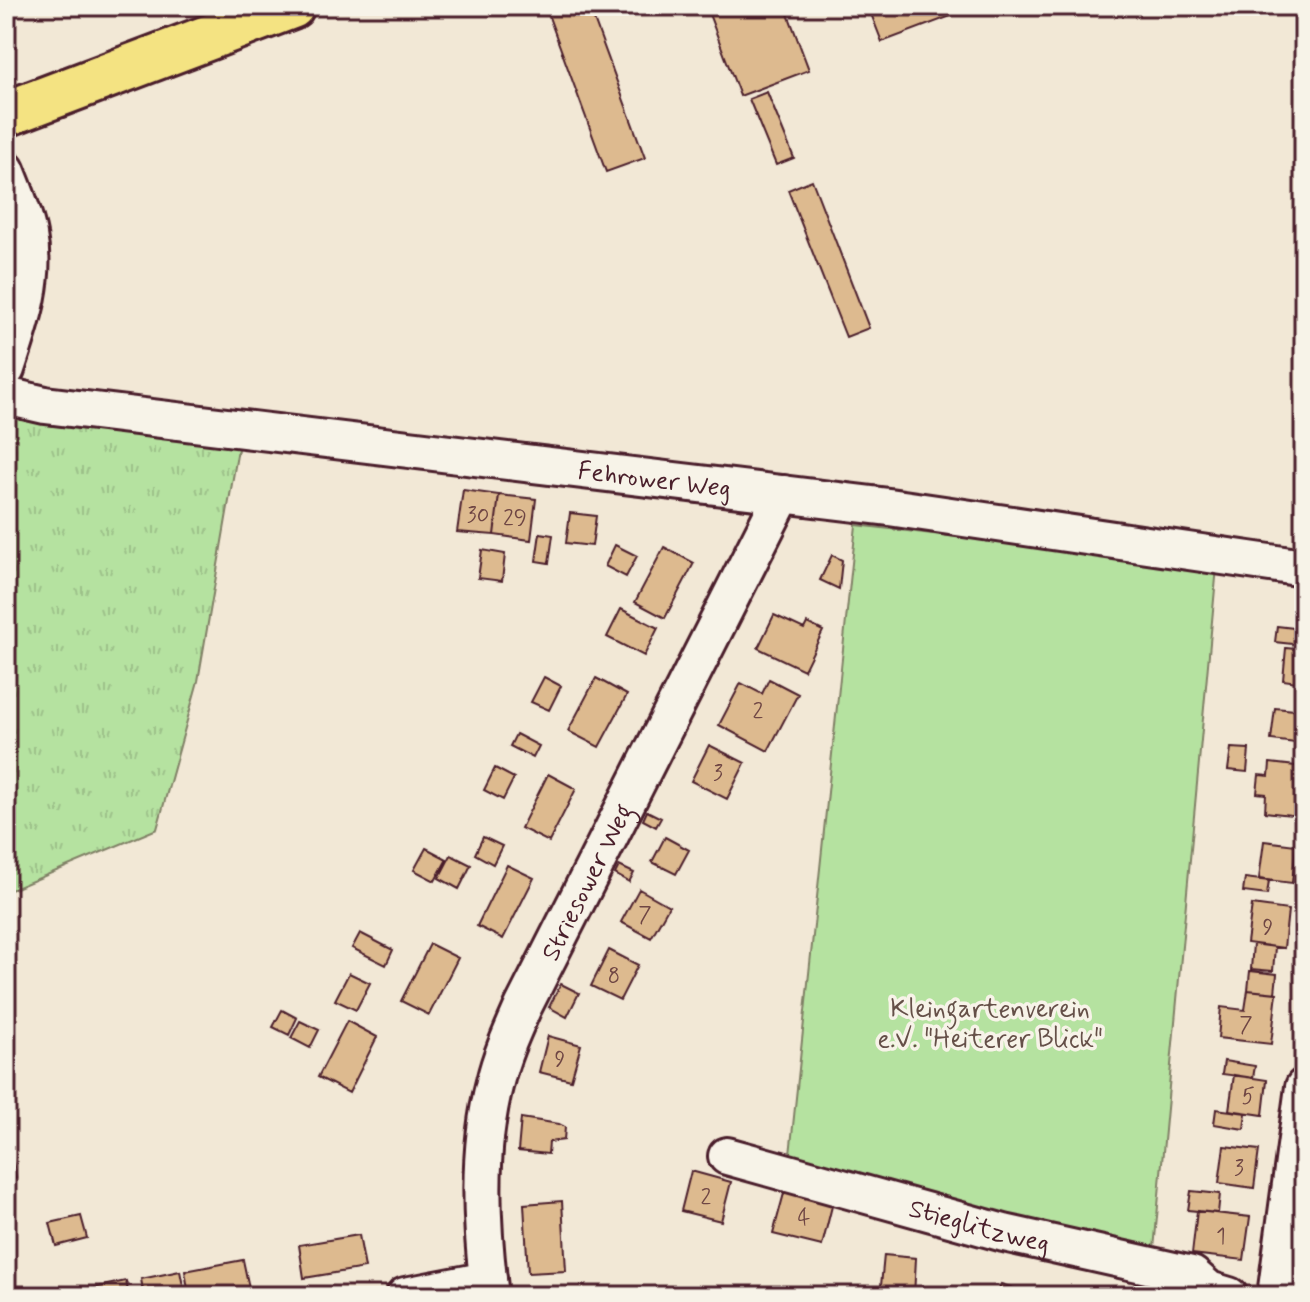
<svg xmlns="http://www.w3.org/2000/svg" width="1310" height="1302" viewBox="0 0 1310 1302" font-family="Mynerve,sans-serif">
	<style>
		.grass { fill: url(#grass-tufts); stroke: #808066; stroke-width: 2 }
		.garden { fill: #b5e2a0; stroke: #808066; stroke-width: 2 }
		.building { fill: #ddba8f; stroke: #4a1f2b; stroke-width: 2 }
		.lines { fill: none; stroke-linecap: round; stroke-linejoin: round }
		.minor-casing { stroke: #4a1f2b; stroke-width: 42 }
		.major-casing { stroke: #4a1f2b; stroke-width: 50 }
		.minor { stroke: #f7f3e8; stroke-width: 36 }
		.major { stroke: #f4e382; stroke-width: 44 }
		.labels { text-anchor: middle; stroke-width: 7; stroke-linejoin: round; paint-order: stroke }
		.number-label { font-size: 22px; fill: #6f4644 }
		.street-label { font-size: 26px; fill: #4a1f2b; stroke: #f7f3e8 }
		.park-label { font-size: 26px; fill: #655048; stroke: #f7f3e8 }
	</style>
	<defs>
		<pattern id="grass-tufts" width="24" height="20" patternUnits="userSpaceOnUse" patternTransform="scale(2)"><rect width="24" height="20" fill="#b5e2a0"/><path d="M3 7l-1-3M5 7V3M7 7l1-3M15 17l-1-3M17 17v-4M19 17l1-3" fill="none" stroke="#9dc18a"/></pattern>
	</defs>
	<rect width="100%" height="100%" fill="#f2e8d6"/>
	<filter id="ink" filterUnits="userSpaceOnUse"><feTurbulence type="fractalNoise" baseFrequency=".0125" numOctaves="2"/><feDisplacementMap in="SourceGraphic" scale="16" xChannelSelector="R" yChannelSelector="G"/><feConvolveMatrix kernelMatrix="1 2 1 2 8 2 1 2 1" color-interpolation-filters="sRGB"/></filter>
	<g filter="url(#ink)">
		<path class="grass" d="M 6,396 L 239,443 L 198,681 L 157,829 L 6,892 Z"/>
		<path class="garden" d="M 856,525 L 1217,567 L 1153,1260 L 788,1174 Z"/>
		<path class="building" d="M 545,6 L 589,6 L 645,158 L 606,172 Z
			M 706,6 L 785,6 L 809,70 L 740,96 Z
			M 868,6 L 947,6 L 951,16 L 882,42 Z
			M 767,92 L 794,158 L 776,165 L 749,99 Z
			M 812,180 L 869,328 L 846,337 L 788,190 Z
			M 463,490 L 499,495 L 494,535 L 457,532 Z
			M 499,495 L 536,499 L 531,540 L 494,535 Z
			M 570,513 L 596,516 L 592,546 L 566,543 Z
			M 540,533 L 553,535 L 549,563 L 536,561 Z
			M 615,545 L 637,556 L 626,577 L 605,566 Z
			M 664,547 L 694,563 L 665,618 L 635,602 Z
			M 482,550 L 505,554 L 502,581 L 478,578 Z
			M 832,555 L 842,560 L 839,589 L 820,580 Z
			M 621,609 L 658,628 L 644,656 L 607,637 Z
			M 774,615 L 804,629 L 807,623 L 823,631 L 804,670 L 758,648 Z
			M 1277,626 L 1302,629 L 1301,645 L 1275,642 Z
			M 1286,648 L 1304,650 L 1304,683 L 1283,680 Z
			M 544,677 L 561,686 L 549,710 L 531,702 Z
			M 596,678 L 627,695 L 599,747 L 568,731 Z
			M 769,679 L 798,694 L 768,751 L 719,725 L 741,683 L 762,694 Z
			M 1275,708 L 1304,711 L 1304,744 L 1271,740 Z
			M 516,734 L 539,746 L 533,758 L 510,746 Z
			M 709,745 L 745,763 L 727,799 L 691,781 Z
			M 1231,748 L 1249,749 L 1247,772 L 1228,770 Z
			M 1270,763 L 1304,767 L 1300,816 L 1265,812 L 1266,794 L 1257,793 L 1259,775 L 1269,776 Z
			M 495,768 L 514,778 L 503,800 L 484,790 Z
			M 548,774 L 576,789 L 549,842 L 521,828 Z
			M 647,811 L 661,818 L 656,827 L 643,820 Z
			M 483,837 L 502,846 L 493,864 L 475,854 Z
			M 665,837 L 689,850 L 676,874 L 652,862 Z
			M 1264,841 L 1296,845 L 1292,883 L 1259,879 Z
			M 426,848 L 447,859 L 435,881 L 414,870 Z
			M 451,855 L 471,865 L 459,889 L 439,878 Z
			M 507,865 L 534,878 L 503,939 L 477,926 Z
			M 619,866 L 634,873 L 629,882 L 615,874 Z
			M 1245,878 L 1269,881 L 1267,895 L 1243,892 Z
			M 639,889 L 669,906 L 651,938 L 621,922 Z
			M 1252,905 L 1288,910 L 1284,948 L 1247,943 Z
			M 360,933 L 393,950 L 386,965 L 352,948 Z
			M 430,944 L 458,958 L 429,1015 L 401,1001 Z
			M 1253,944 L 1275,947 L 1273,971 L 1251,969 Z
			M 609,950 L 638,965 L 620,1000 L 591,986 Z
			M 1250,971 L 1277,974 L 1275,993 L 1248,990 Z
			M 349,973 L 370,983 L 356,1010 L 335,1000 Z
			M 561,984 L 579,993 L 567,1017 L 549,1007 Z
			M 1248,990 L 1277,993 L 1271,1044 L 1218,1038 L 1221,1007 L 1245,1010 Z
			M 282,1010 L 297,1018 L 289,1035 L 273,1027 Z
			M 300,1021 L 319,1030 L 310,1048 L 291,1038 Z
			M 347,1021 L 377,1037 L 349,1093 L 318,1077 Z
			M 548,1036 L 581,1045 L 571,1080 L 539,1072 Z
			M 1224,1061 L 1255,1066 L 1253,1078 L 1222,1074 Z
			M 1234,1075 L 1267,1080 L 1263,1115 L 1229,1110 Z
			M 1216,1109 L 1246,1113 L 1244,1129 L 1214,1124 Z
			M 521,1118 L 559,1124 L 565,1127 L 564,1140 L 549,1142 L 548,1154 L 518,1151 Z
			M 1224,1146 L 1259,1150 L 1254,1188 L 1219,1183 Z
			M 11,1151 L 16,1178 L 6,1180 L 6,1152 Z
			M 691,1171 L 731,1182 L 721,1221 L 681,1211 Z
			M 786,1186 L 834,1198 L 822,1246 L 773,1234 Z
			M 1191,1191 L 1220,1194 L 1218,1213 L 1188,1210 Z
			M 562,1201 L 566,1271 L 528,1273 L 524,1204 Z
			M 1197,1211 L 1250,1217 L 1244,1260 L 1192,1254 Z
			M 81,1216 L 87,1238 L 56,1246 L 50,1223 Z
			M 359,1235 L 365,1268 L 304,1278 L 299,1245 Z
			M 884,1255 L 916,1258 L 914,1296 L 880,1296 Z
			M 243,1260 L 249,1288 L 209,1296 L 189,1296 L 185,1271 Z
			M 180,1271 L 185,1296 L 144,1296 L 141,1279 Z
			M 126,1281 L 129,1296 L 65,1296 L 65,1294 Z
			M 1001,1284 L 1039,1296 L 997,1296 Z"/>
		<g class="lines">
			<defs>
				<g id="minor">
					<path d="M 6,170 C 14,190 24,213 28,235 C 37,281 20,326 6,369"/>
					<path id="s1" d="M 6,396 L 45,405 L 889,507 L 1304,568"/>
					<path id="s2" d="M 727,1156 L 1004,1233 L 1192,1275 L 1209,1290 L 1229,1296"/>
					<path d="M 405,1296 L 488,1280"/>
					<path id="s3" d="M 490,1296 C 481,1226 477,1151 495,1082 C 501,1056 512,1032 523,1007 L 783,494"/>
					<path d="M 1276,1296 L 1304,1087"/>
				</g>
				<path id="major" d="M 6,114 L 292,6"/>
			</defs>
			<use href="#minor" class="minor-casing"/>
			<use href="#major" class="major-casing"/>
			<use href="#minor" class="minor"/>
			<use href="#major" class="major"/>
		</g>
	</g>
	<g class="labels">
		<g class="number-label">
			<text x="478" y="522">30</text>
			<text x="515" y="525">29</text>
			<text x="758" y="718">2</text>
			<text x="718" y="780">3</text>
			<text x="645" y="922">7</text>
			<text x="1268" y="934">9</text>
			<text x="614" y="983">8</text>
			<text x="1246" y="1032">7</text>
			<text x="560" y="1066">9</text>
			<text x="1248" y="1103">5</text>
			<text x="1239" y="1175">3</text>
			<text x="706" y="1204">2</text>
			<text x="804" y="1224">4</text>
			<text x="1221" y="1243">1</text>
		</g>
		<g class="street-label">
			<text dy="9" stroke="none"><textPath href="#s1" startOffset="654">Fehrower Weg</textPath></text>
			<text dy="9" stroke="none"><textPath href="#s3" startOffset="436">Striesower Weg</textPath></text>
			<text dy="9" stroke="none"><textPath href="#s2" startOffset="262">Stieglitzweg</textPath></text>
		</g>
		<g class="park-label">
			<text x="990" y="1017">Kleingartenverein<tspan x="990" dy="30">e.V. "Heiterer Blick"</tspan></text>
		</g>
	</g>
	<rect width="1310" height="1302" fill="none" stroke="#f7f3e8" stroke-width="32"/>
	<rect x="16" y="16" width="1278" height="1270" fill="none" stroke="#4a1f2b" stroke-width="3" filter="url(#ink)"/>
</svg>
